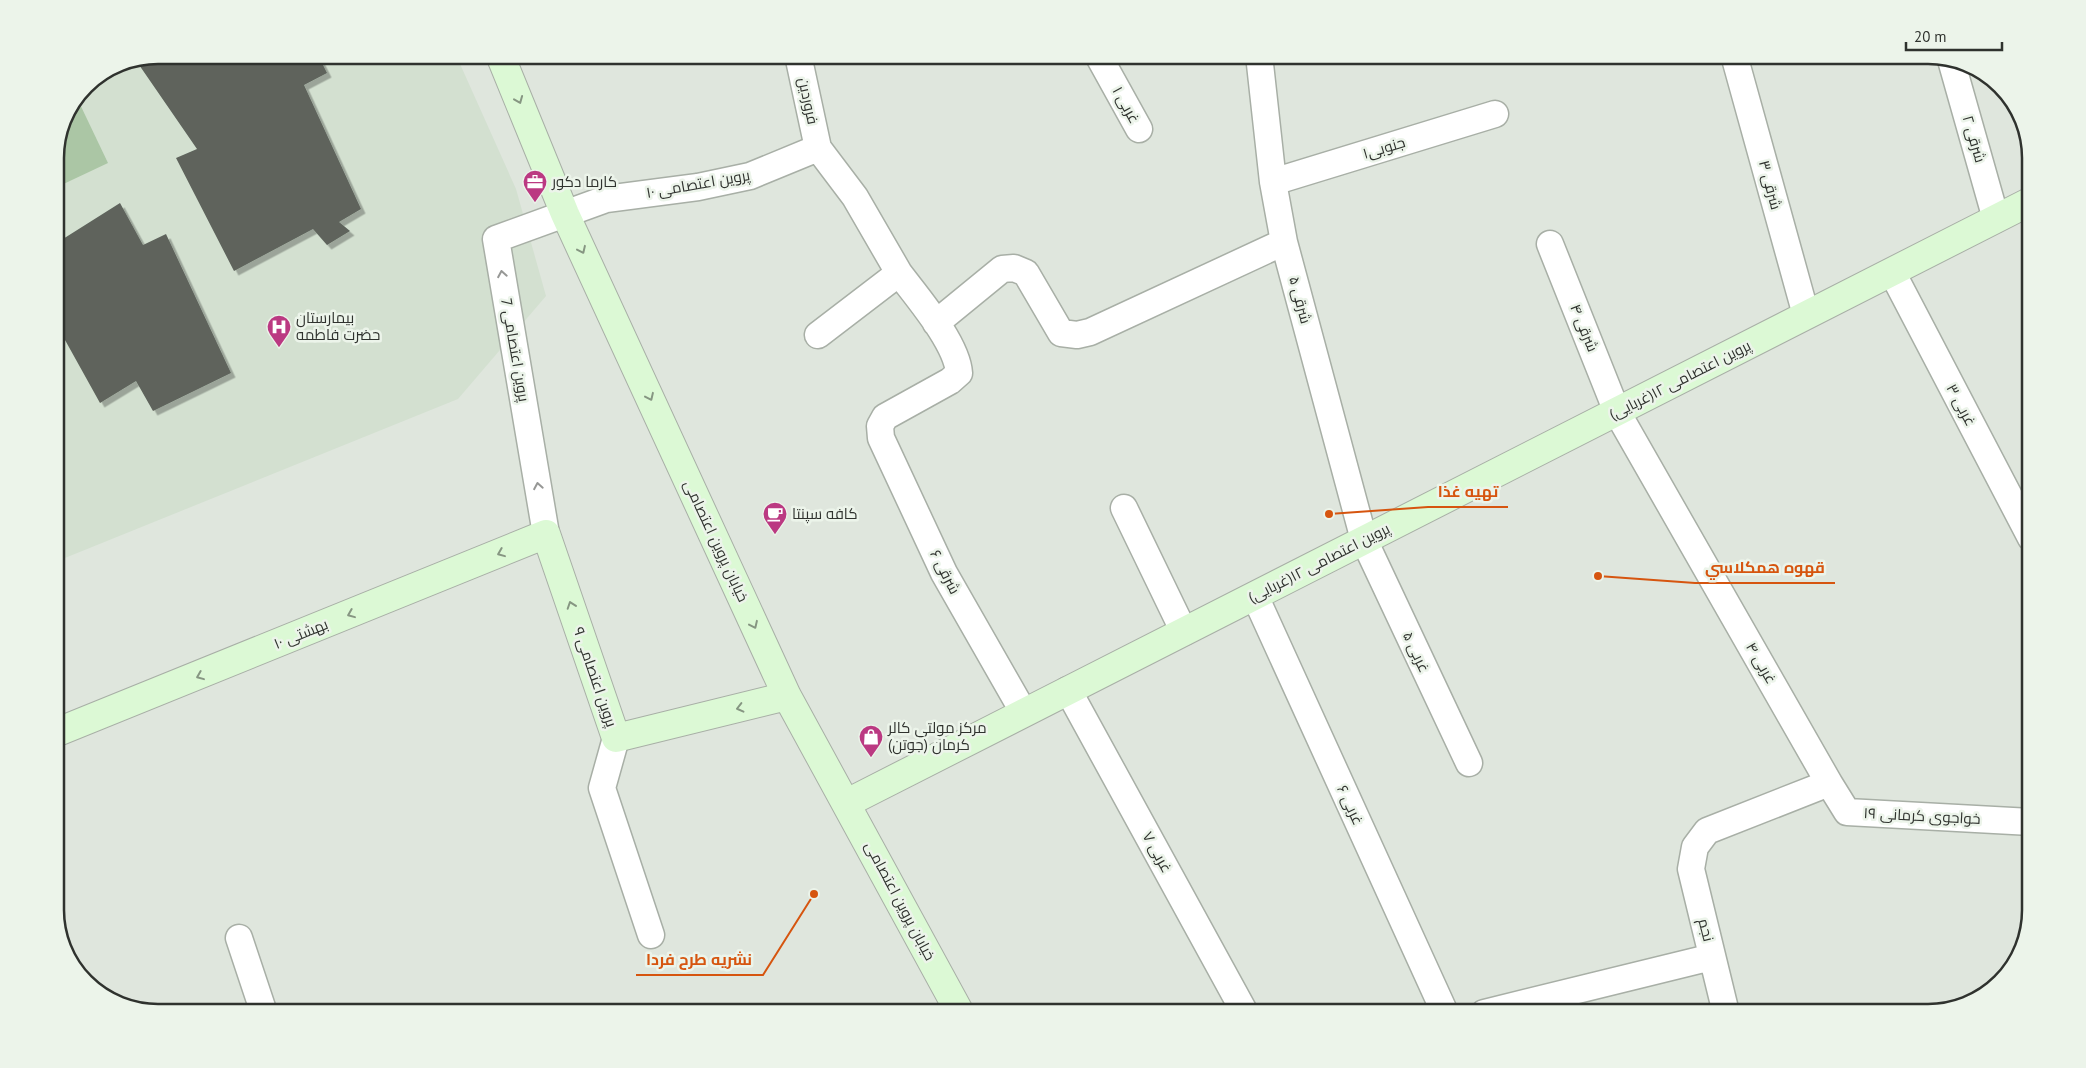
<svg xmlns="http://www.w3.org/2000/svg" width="2086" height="1068" viewBox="0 0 2086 1068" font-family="'PT Sans',Cairo,sans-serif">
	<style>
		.built { fill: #d3e0d0 }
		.green { fill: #abc6a5 }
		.building { fill: #5e645c; filter: url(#shadow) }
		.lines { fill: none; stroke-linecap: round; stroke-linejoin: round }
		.street-casing { stroke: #a8afa6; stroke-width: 29 }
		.secondary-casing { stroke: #a8afa6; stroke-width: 30 }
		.street { stroke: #fff; stroke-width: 26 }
		.secondary { stroke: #dcf9d5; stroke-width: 28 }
		.oneway { stroke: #869682 }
		.oneway2 { stroke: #979896 }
		.labels { text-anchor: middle; stroke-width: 5; stroke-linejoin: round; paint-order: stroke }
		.street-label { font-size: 15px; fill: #2f322e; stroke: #ecf4ea }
		.poi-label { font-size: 15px; fill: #2f322e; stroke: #ecf4ea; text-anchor: start }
		.rim { fill: none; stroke: #2f322e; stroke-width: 2.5 }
		.leader { fill: none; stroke: #d6550f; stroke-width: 2 }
		.callout-dot { fill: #d6550f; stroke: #ecf4ea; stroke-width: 2 }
		.callout-label { font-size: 16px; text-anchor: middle; font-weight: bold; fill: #d6550f; stroke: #ecf4ea; stroke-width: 5; stroke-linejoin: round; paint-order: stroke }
	</style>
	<defs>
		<filter id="shadow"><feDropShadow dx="4.5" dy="4.5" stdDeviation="0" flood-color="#0004"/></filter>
	</defs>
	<rect width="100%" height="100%" fill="#dfe6dd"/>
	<path class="built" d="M 158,55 L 456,55 L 516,189 L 546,296 L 458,399 L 55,562 L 55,151 L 63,118 L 85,85 L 119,63 Z"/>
	<path class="green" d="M 77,98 L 108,163 L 55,188 L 55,151 L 63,118 Z"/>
	<path class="building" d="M 158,55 L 318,55 L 327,73 L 304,85 L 361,209 L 339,222 L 350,231 L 327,245 L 313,229 L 234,271 L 176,158 L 197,149 L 135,59 Z
		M 120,203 L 143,245 L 166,234 L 231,373 L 153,411 L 136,381 L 100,403 L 55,322 L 55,244 Z"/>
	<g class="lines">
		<defs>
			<path id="street" d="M 798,55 L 818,148
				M 1098,55 L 1139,129
				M 1259,55 L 1273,182 L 1284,242 L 1364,540 L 1469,763
				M 1734,55 L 1806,315
				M 1951,60 L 1996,219
				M 1273,182 L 1495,114
				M 1550,244 L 1617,412 L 1829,783 L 1707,831 L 1695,847 L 1691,869 L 1726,1013
				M 1892,272 L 2031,538
				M 899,273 C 917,297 957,343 959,373 L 950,381 L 885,417 L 880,426 L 881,438 L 944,573 L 1024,713
				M 936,323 L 1002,269 L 1014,268 L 1026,273 L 1061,333 L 1077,335 L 1090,332 L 1284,242
				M 1124,508 L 1184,632
				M 546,534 L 496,239 L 606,199 L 698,187 L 750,176 L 818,148 L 855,197 L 899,273 L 818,335
				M 1255,596 L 1445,1013
				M 1068,690 L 1245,1013
				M 616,738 L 602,788 L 651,935
				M 1829,783 L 1847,812 L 2031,822
				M 239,938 L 264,1013
				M 1484,1013 L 1712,957"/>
			<path id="secondary" d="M 500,55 L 565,214 L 787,696 L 960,1013
				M 55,733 L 546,534 L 616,738 L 787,696
				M 847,803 L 2031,201"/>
		</defs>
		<use href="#street" class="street-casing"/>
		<use href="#secondary" class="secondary-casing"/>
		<use href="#street" class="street"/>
		<use href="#secondary" class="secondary"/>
	</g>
	<defs><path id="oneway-chevron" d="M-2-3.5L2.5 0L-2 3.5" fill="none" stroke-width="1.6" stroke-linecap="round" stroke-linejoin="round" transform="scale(1.25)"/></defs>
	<g class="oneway">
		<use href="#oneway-chevron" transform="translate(519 100) rotate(68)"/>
		<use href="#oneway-chevron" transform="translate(582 250) rotate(65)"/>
		<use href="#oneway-chevron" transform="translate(650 397) rotate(65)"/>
		<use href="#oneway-chevron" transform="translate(501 553) rotate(158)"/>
		<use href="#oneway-chevron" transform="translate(571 605) rotate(-109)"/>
		<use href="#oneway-chevron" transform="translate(351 614) rotate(158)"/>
		<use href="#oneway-chevron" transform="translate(754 625) rotate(65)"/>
		<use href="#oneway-chevron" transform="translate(200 676) rotate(158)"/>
		<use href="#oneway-chevron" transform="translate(740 708) rotate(166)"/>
	</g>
	<g class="oneway2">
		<use href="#oneway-chevron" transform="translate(502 274) rotate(-100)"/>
		<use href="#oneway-chevron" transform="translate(538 486) rotate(-100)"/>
	</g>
	<defs>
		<symbol id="office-pin" viewBox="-11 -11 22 30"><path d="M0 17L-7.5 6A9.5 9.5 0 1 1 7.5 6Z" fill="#bb3982" stroke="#ecf4ea"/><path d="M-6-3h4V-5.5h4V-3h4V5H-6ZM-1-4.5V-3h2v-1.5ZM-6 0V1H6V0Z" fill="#fff"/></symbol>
		<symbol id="hospital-pin" viewBox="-11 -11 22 30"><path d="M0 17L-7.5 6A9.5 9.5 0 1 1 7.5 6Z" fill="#bb3982" stroke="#ecf4ea"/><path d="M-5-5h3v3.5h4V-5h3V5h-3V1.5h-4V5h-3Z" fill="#fff"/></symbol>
		<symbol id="cafe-pin" viewBox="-11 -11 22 30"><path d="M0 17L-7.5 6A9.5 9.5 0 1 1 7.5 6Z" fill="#bb3982" stroke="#ecf4ea"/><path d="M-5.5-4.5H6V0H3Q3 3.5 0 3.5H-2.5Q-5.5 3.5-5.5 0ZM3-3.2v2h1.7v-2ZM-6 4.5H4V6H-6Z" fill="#fff"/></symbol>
		<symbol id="shop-pin" viewBox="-11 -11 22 30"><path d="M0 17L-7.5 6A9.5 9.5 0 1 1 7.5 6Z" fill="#bb3982" stroke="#ecf4ea"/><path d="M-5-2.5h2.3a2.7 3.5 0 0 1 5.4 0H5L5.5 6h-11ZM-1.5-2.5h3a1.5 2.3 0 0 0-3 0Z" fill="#fff"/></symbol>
	</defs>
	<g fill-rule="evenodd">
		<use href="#office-pin" x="521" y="168" width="28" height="38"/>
		<use href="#hospital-pin" x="265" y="313" width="28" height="38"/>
		<use href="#cafe-pin" x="761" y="500" width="28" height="38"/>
		<use href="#shop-pin" x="857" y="723" width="28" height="38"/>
	</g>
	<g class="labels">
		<g class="street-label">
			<text transform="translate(808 101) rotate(78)" y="5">فروردین</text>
			<text transform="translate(1126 105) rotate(61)" y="5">غربی ۱</text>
			<text transform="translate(1974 139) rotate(74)" y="5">شرقی ۲</text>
			<text transform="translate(1384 148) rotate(-17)" y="5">جنوبی۱</text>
			<text transform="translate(698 184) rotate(-10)" y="5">پروین اعتصامی ۱۰</text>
			<text transform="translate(1770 185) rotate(75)" y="5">شرقی ۳</text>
			<text transform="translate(1300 300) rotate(75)" y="5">شرقی ۵</text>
			<text transform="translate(1584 328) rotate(68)" y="5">شرقی ۴</text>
			<text transform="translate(515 350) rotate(80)" y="5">پروین اعتصامی 7</text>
			<text transform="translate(1680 380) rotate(-27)" y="5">پروین اعتصامی ۱۲(غربایی)</text>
			<text transform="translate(1961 405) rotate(62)" y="5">غربی ۳</text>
			<text transform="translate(716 541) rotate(65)" y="5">خیابان پروین اعتصامی</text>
			<text transform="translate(1319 563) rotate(-27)" y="5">پروین اعتصامی ۱۲(غربایی)</text>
			<text transform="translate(945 572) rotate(63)" y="5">شرقی ۶</text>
			<text transform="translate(301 634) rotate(-22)" y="5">بهشتی ۱۰</text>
			<text transform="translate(1416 652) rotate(65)" y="5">غربی ۵</text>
			<text transform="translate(1761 663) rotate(60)" y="5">غربی ۴</text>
			<text transform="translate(595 677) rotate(71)" y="5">پروین اعتصامی ۹</text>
			<text transform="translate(1350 805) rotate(65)" y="5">غربی ۶</text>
			<text transform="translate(1922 816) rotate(3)" y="5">خواجوی کرمانی ۱۹</text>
			<text transform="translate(1157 852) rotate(61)" y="5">غربی ۷</text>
			<text transform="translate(900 901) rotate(62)" y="5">خیابان پروین اعتصامی</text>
			<text transform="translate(1706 930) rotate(76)" y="5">نجم</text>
		</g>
		<g class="poi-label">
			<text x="552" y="187">کارما دکور</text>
			<text x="296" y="323">بیمارستان<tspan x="296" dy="17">حضرت فاطمه</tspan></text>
			<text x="792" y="519">کافه سپنتا</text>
			<text x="888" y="733">مرکز مولتی کالر<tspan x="888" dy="17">کرمان (جوتن)</tspan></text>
		</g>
	</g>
	<path d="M0 0H2086V1068H0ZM158 64H1928A94 94 0 0 1 2022 158V910A94 94 0 0 1 1928 1004H158A94 94 0 0 1 64 910V158A94 94 0 0 1 158 64Z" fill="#ecf4ea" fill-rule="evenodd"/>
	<path class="rim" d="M158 64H1928A94 94 0 0 1 2022 158V910A94 94 0 0 1 1928 1004H158A94 94 0 0 1 64 910V158A94 94 0 0 1 158 64Z"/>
	<path class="leader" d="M1329 514L1428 507H1508M1598 576L1695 583H1835M814 894L763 975H636"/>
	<g class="callout-dot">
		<circle cx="1329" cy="514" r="5"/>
		<circle cx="1598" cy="576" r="5"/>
		<circle cx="814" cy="894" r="5"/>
	</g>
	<g class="callout-label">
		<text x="1468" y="497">تهیه غذا</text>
		<text x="1765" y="573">قهوه همكلاسي</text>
		<text x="699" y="965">نشریه طرح فردا</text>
	</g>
	<path d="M1906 42v8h96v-8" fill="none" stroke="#2f322e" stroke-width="2.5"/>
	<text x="1914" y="42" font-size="15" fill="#2f322e" stroke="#ecf4ea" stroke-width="4" paint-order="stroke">20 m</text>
</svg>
